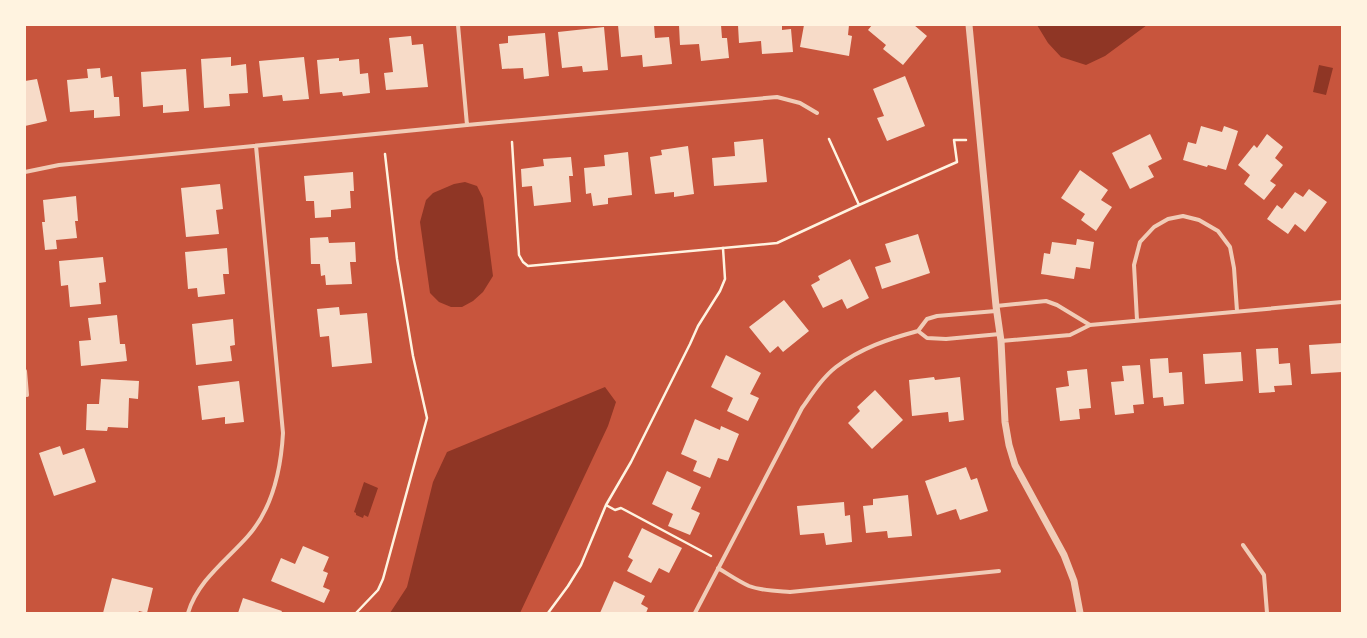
<svg xmlns="http://www.w3.org/2000/svg" width="1367" height="638" viewBox="0 0 1367 638" font-family="'Space Grotesk',sans-serif">
	<style>
		.water { fill: #8f3625 }
		.building { fill: #f7dbc8 }
		.lines { fill: none; stroke-linecap: round; stroke-linejoin: round }
		.path { stroke: #fff3e0; stroke-width: 2.5 }
		.minor { stroke: #f1ccb7; stroke-width: 4 }
		.tertiary { stroke: #f1ccb7; stroke-width: 7 }
	</style>
	<rect width="100%" height="100%" fill="#c8553d"/>
	<path class="water" d="M 1037,25 L 1147,25 L 1105,56 L 1086,65 L 1061,57 L 1048,43 Z
		M 1319,65 L 1333,68 L 1326,95 L 1313,92 Z
		M 465,182 L 477,186 L 483,198 L 493,276 L 483,292 L 473,301 L 462,307 L 451,307 L 439,302 L 430,293 L 420,222 L 426,200 L 433,193 L 454,184 Z
		M 605,387 L 616,402 L 608,426 L 520,613 L 390,613 L 407,587 L 433,482 L 447,452 Z
		M 364,482 L 378,488 L 368,517 L 364,515 L 363,518 L 356,515 L 356,513 L 354,512 Z"/>
	<path class="building" d="M 618,25 L 654,25 L 655,38 L 669,37 L 672,64 L 643,67 L 642,55 L 621,57 Z
		M 679,25 L 721,25 L 722,38 L 727,38 L 729,58 L 701,61 L 699,44 L 680,45 Z
		M 738,25 L 782,25 L 782,30 L 791,29 L 793,52 L 762,54 L 761,41 L 739,43 Z
		M 804,25 L 849,25 L 848,35 L 852,36 L 849,56 L 800,47 Z
		M 872,25 L 914,25 L 927,36 L 903,65 L 883,49 L 886,45 L 868,30 Z
		M 604,27 L 608,70 L 583,72 L 582,66 L 562,68 L 558,32 Z
		M 545,33 L 549,76 L 524,79 L 523,68 L 502,69 L 499,44 L 508,43 L 508,36 Z
		M 411,36 L 412,45 L 423,44 L 428,87 L 386,90 L 384,73 L 393,72 L 389,38 Z
		M 231,57 L 231,66 L 246,64 L 248,93 L 229,94 L 230,106 L 204,108 L 201,59 Z
		M 304,57 L 309,99 L 283,101 L 282,95 L 263,97 L 259,61 Z
		M 339,58 L 339,61 L 359,59 L 360,74 L 368,73 L 370,93 L 343,96 L 342,92 L 320,94 L 317,60 Z
		M 100,68 L 101,78 L 112,76 L 114,97 L 119,97 L 120,116 L 94,118 L 94,110 L 70,112 L 67,80 L 88,78 L 87,69 Z
		M 186,69 L 189,111 L 163,113 L 163,105 L 143,107 L 141,72 Z
		M 905,76 L 925,126 L 887,141 L 877,118 L 884,116 L 873,89 Z
		M 37,79 L 47,121 L 25,126 L 25,81 Z
		M 1201,126 L 1222,132 L 1224,126 L 1238,131 L 1226,170 L 1208,165 L 1207,167 L 1183,160 L 1188,142 L 1196,144 Z
		M 1150,134 L 1162,159 L 1148,166 L 1154,177 L 1130,189 L 1112,153 Z
		M 1267,134 L 1283,147 L 1275,158 L 1283,165 L 1270,181 L 1276,185 L 1264,200 L 1244,184 L 1250,175 L 1238,165 L 1254,145 L 1257,148 Z
		M 763,139 L 767,182 L 714,186 L 712,158 L 735,156 L 734,142 Z
		M 688,146 L 694,194 L 674,197 L 674,192 L 655,194 L 650,157 L 662,155 L 661,150 Z
		M 628,152 L 632,195 L 608,198 L 608,204 L 593,206 L 591,193 L 586,194 L 584,168 L 605,166 L 604,155 Z
		M 571,157 L 573,176 L 569,176 L 571,202 L 534,206 L 532,186 L 522,187 L 521,169 L 544,166 L 543,159 Z
		M 1080,170 L 1108,190 L 1101,200 L 1112,207 L 1096,231 L 1081,220 L 1085,214 L 1061,198 Z
		M 353,172 L 354,191 L 350,191 L 351,208 L 331,210 L 331,217 L 315,218 L 314,201 L 306,201 L 304,176 Z
		M 220,184 L 223,209 L 216,210 L 219,234 L 186,237 L 181,188 Z
		M 1309,189 L 1327,202 L 1305,232 L 1295,224 L 1288,234 L 1267,219 L 1277,205 L 1282,209 L 1295,192 L 1303,197 Z
		M 76,196 L 78,221 L 75,221 L 77,238 L 56,240 L 57,249 L 45,250 L 42,222 L 45,222 L 43,200 Z
		M 918,234 L 930,273 L 882,289 L 875,267 L 891,262 L 885,244 Z
		M 328,237 L 329,243 L 355,242 L 356,262 L 350,262 L 352,284 L 326,285 L 325,275 L 321,276 L 320,264 L 311,264 L 310,238 Z
		M 1077,239 L 1094,242 L 1090,269 L 1076,267 L 1074,279 L 1041,274 L 1044,253 L 1050,254 L 1052,242 L 1076,245 Z
		M 227,248 L 229,274 L 223,274 L 225,294 L 198,297 L 197,288 L 188,289 L 185,252 Z
		M 103,257 L 106,282 L 99,283 L 101,304 L 70,307 L 68,285 L 61,286 L 59,261 Z
		M 850,259 L 869,298 L 847,309 L 842,299 L 823,308 L 811,285 L 820,280 L 818,276 Z
		M 784,300 L 809,331 L 783,352 L 778,346 L 770,353 L 749,327 Z
		M 339,307 L 340,315 L 367,313 L 372,363 L 332,367 L 329,336 L 320,337 L 317,309 Z
		M 117,315 L 120,344 L 125,344 L 127,361 L 81,366 L 79,341 L 91,340 L 88,318 Z
		M 233,319 L 235,345 L 230,346 L 232,361 L 196,365 L 192,324 Z
		M 1342,343 L 1342,372 L 1311,374 L 1309,345 Z
		M 1278,348 L 1279,364 L 1290,363 L 1292,385 L 1274,386 L 1275,392 L 1259,393 L 1256,349 Z
		M 1241,352 L 1243,381 L 1205,384 L 1203,354 Z
		M 726,355 L 761,373 L 750,394 L 759,398 L 748,421 L 727,411 L 733,398 L 711,387 Z
		M 1168,358 L 1169,373 L 1182,372 L 1184,404 L 1164,406 L 1163,397 L 1153,398 L 1150,359 Z
		M 1140,365 L 1144,404 L 1133,405 L 1134,413 L 1115,415 L 1111,382 L 1124,381 L 1122,366 Z
		M 1087,369 L 1091,408 L 1079,409 L 1080,419 L 1060,421 L 1056,388 L 1069,386 L 1067,371 Z
		M 934,377 L 935,380 L 960,377 L 964,420 L 949,422 L 948,412 L 912,416 L 909,380 Z
		M 101,379 L 139,381 L 138,399 L 129,398 L 128,428 L 108,427 L 107,431 L 86,430 L 87,404 L 99,404 Z
		M 239,381 L 244,422 L 225,424 L 225,417 L 202,420 L 198,386 Z
		M 875,390 L 903,420 L 872,449 L 848,423 L 860,411 L 857,407 Z
		M 695,419 L 720,430 L 721,426 L 739,434 L 728,461 L 718,458 L 710,478 L 693,471 L 697,461 L 681,454 Z
		M 60,446 L 63,455 L 84,448 L 96,482 L 54,496 L 39,453 Z
		M 966,467 L 971,480 L 977,478 L 988,511 L 960,520 L 956,509 L 937,515 L 925,481 Z
		M 667,471 L 701,487 L 691,509 L 700,513 L 690,535 L 668,526 L 673,514 L 652,504 Z
		M 908,495 L 912,536 L 888,538 L 887,531 L 866,533 L 863,506 L 873,505 L 873,499 Z
		M 844,502 L 845,516 L 850,515 L 852,542 L 826,545 L 824,533 L 800,535 L 797,506 Z
		M 642,528 L 682,548 L 669,573 L 659,568 L 651,583 L 627,571 L 633,560 L 628,557 Z
		M 303,546 L 329,557 L 323,571 L 328,573 L 323,587 L 330,590 L 324,603 L 271,581 L 281,558 L 295,564 Z
		M 112,578 L 153,588 L 147,613 L 139,611 L 138,613 L 103,613 Z
		M 614,581 L 645,596 L 641,604 L 648,608 L 646,613 L 600,613 Z
		M 243,598 L 282,611 L 281,613 L 238,613 Z"/>
	<g class="lines">
		<path class="path" d="M 829,139 L 859,205 L 957,162 L 954,140 L 966,140
			M 512,142 L 519,255 L 523,262 L 528,266 L 777,243 L 859,205
			M 606,505 L 615,510 L 621,508 L 711,556
			M 356,613 L 378,590 L 383,579 L 427,418 L 413,356 L 397,259 L 385,154
			M 548,613 L 568,586 L 581,565 L 606,505 L 631,462 L 690,344 L 698,326 L 720,291 L 725,279 L 723,248"/>
		<path class="minor" d="M 458,25 L 467,125
			M 25,172 L 59,165 L 467,125 L 777,97 L 800,103 L 817,113
			M 996,306 L 1046,301 L 1057,305 L 1090,325
			M 1137,320 L 1134,265 L 1140,242 L 1154,227 L 1168,219 L 1183,216 L 1199,220 L 1218,231 L 1230,247 L 1234,268 L 1237,311
			M 918,331 L 927,319 L 937,316 L 996,311
			M 918,331 L 927,338 L 946,339 L 1000,334
			M 1001,341 L 1070,335 L 1090,325 L 1342,302
			M 25,371 L 27,395
			M 1243,545 L 1264,575 L 1267,613
			M 718,568 C 728,574 738,581 749,586 C 762,591 776,591 790,592 L 999,571
			M 188,613 C 198,580 227,560 248,536 C 273,508 281,469 283,433 L 256,146
			M 695,613 L 802,408 C 812,394 822,378 836,367 C 861,348 888,339 918,331"/>
		<path class="tertiary" d="M 969,25 L 996,306 L 1001,341 L 1005,422 L 1009,445 L 1015,465 L 1064,555 L 1074,581 L 1080,613"/>
	</g>
	<rect width="1367" height="638" fill="none" stroke="#fff3e0" stroke-width="52"/>
</svg>
